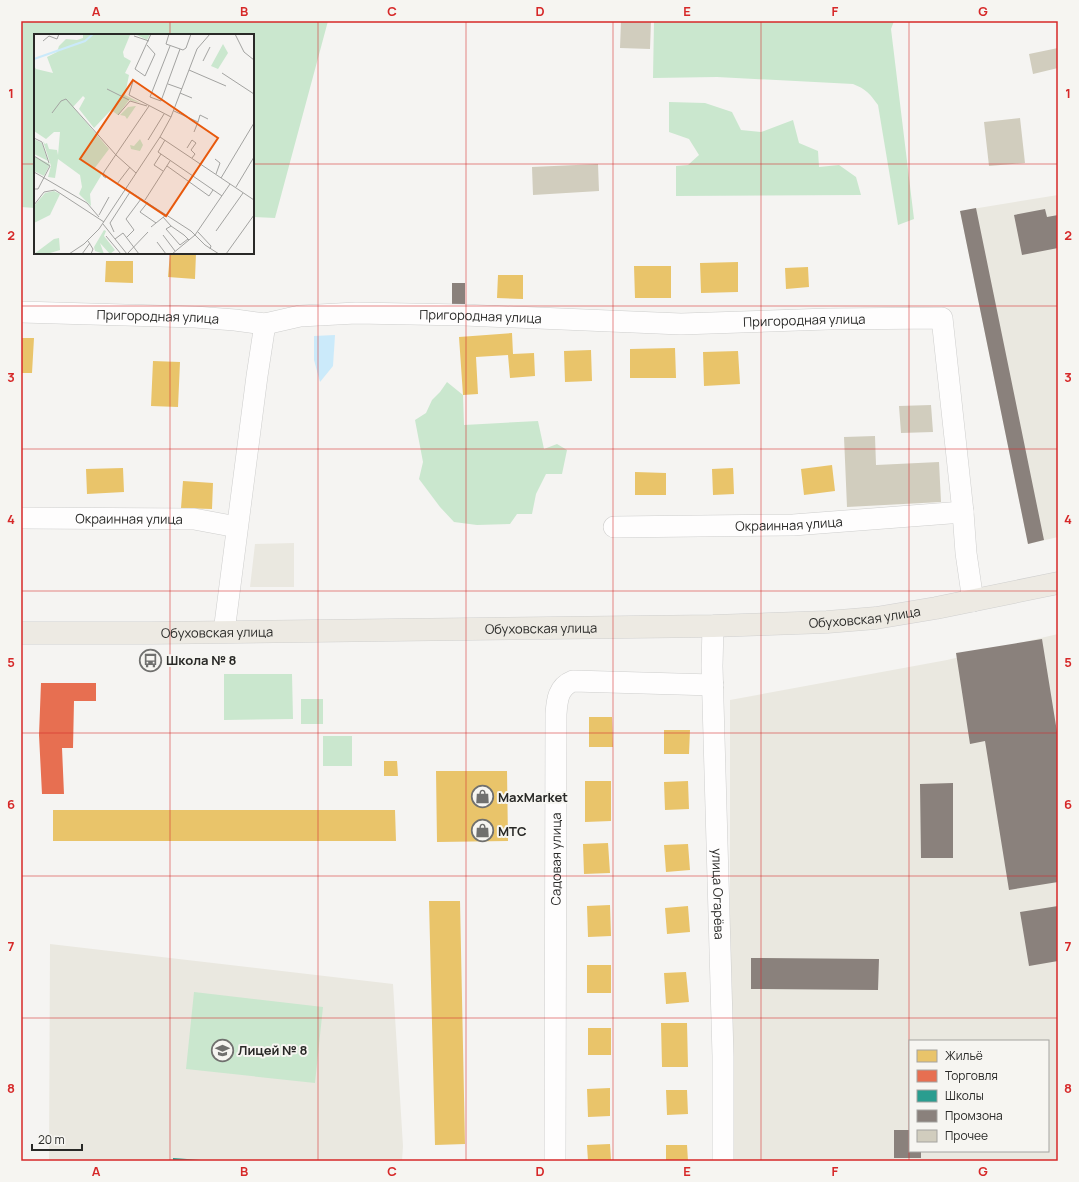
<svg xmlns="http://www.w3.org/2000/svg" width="1079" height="1182" viewBox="0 0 1079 1182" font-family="Manrope,sans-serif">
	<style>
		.built { fill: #eae8e0; fill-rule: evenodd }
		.green { fill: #cae7ce }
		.water { fill: #cbeafa }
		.homes { fill: #e9c46a }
		.shops { fill: #e76f51 }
		.schools { fill: #2a9d8f }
		.industry { fill: #8a817c }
		.building { fill: #d1cdbe }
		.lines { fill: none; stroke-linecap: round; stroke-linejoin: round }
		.minor-casing { stroke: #cececd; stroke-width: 22 }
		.major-casing { stroke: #d0d0cf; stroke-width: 23 }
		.minor { stroke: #fefdfd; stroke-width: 21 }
		.major { stroke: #edeae3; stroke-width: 22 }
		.grid { fill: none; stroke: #d62828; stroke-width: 1; stroke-opacity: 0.55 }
		.labels { text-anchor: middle; stroke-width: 4; stroke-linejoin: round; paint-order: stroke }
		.street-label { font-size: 13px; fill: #292927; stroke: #f6f5f1 }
		.poi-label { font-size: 13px; font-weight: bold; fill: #292927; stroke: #f6f5f1; text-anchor: start }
		.inset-river { fill: none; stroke: #cbeafa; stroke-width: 2 }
		.inset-road { fill: none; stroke: #a3a3a1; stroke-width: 1 }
		.view { fill: #e8590c; fill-opacity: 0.15; stroke: #e8590c; stroke-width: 2 }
		.inset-edge { fill: none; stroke: #292927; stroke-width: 2 }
		.neatline { fill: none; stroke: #d62828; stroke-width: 1.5 }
		.grid-label { font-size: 13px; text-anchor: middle; font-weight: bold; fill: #d62828 }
	</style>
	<rect width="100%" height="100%" fill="#f5f4f2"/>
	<path class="built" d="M 1058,195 L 1058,537 L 1028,544 L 960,211 Z
		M 294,543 L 294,587 L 250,587 L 255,544 Z
		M 1058,634 L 1058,1161 L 730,1161 L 730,700 L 947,660 ZM 910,1041 L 1048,1041 L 1048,1151 L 910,1151 Z
		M 50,944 L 393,984 L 403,1146 L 402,1161 L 49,1161 Z"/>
	<path class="green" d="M 21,21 L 328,21 L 275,218 L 253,217 L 253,35 L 35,35 L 35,208 L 21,207 Z
		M 654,21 L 894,21 L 891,29 L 914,219 L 898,225 L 878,105 C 870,94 866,89 853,84 L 717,77 L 653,78 Z
		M 669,102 L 705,103 L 732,112 L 741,130 L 761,132 L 793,120 L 799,143 L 818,151 L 819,167 L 839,165 L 856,177 L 861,195 L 676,196 L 676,166 L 688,165 L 699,155 L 689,139 L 669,132 Z
		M 447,382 L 463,395 L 464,425 L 538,421 L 544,449 L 557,444 L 567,450 L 562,474 L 546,474 L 536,494 L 532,514 L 517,514 L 510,524 L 477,525 L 454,522 L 440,507 L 419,479 L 423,462 L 415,420 L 426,413 L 432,400 L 440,392 Z
		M 224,674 L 292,674 L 293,719 L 224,720 Z
		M 301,699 L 323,699 L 323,724 L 301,724 Z
		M 323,736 L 352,736 L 352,766 L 323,766 Z
		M 194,992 L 323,1007 L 315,1083 L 186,1069 Z"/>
	<path class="water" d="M 335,335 L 333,366 L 320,382 L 314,360 L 314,336 Z"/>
	<path class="homes" d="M 170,253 L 196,253 L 195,279 L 168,277 Z
		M 106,261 L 133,261 L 133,283 L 105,282 Z
		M 738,262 L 738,292 L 701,293 L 700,263 Z
		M 634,266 L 671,266 L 671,298 L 635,298 Z
		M 808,267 L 809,287 L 786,289 L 785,268 Z
		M 498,275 L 523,275 L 523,299 L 497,298 Z
		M 512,333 L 513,354 L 534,353 L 535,376 L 510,378 L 508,355 L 476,357 L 478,394 L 463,395 L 459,337 Z
		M 21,338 L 34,338 L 32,373 L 21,373 Z
		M 675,348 L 676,378 L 630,378 L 630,349 Z
		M 591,350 L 592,381 L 565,382 L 564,351 Z
		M 738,351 L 740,384 L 704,386 L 703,352 Z
		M 153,361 L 180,362 L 178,407 L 151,406 Z
		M 832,465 L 835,491 L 804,495 L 801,469 Z
		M 123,468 L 124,492 L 87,494 L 86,469 Z
		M 733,468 L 734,494 L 713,495 L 712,469 Z
		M 635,472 L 666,473 L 666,495 L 635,495 Z
		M 183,481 L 213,483 L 212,509 L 181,508 Z
		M 589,717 L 612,717 L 613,747 L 589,747 Z
		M 664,730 L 690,730 L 689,754 L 664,754 Z
		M 384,761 L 397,761 L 398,776 L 384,776 Z
		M 436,771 L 507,771 L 508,841 L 437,842 Z
		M 585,781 L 611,781 L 611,821 L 585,822 Z
		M 688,781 L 689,809 L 665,810 L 664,782 Z
		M 53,810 L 395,810 L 396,841 L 53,841 Z
		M 608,843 L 610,873 L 584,874 L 583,844 Z
		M 688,844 L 690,870 L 666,872 L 664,845 Z
		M 429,901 L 460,901 L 465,1144 L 435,1145 Z
		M 610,905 L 611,936 L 588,937 L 587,906 Z
		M 688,906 L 690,932 L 667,934 L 665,908 Z
		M 587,965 L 611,965 L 611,993 L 587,993 Z
		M 686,972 L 689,1002 L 666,1004 L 664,973 Z
		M 661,1023 L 687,1023 L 688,1067 L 662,1067 Z
		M 588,1028 L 611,1028 L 611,1055 L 588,1055 Z
		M 610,1088 L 610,1116 L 588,1117 L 587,1089 Z
		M 666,1090 L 687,1090 L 688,1114 L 667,1115 Z
		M 610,1144 L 611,1161 L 588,1161 L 587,1145 Z
		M 666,1145 L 687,1145 L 688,1161 L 666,1161 Z"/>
	<path class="shops" d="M 41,683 L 96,683 L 96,701 L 74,701 L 73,748 L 62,748 L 64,794 L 42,794 L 39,735 Z"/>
	<path class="schools" d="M 173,1158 L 201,1160 L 201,1161 L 173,1161 Z"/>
	<path class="industry" d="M 976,208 L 1044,540 L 1028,544 L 960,211 Z
		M 1045,209 L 1047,217 L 1058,215 L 1058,248 L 1022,255 L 1014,215 Z
		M 452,283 L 465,283 L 465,304 L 452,304 Z
		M 1042,639 L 1058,738 L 1058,882 L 1009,890 L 985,741 L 970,744 L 956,653 Z
		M 953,783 L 953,858 L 921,858 L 920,784 Z
		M 1058,906 L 1058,961 L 1029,966 L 1020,912 Z
		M 751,958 L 879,959 L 878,990 L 751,989 Z
		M 894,1130 L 910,1130 L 910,1151 L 921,1151 L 921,1158 L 894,1158 Z"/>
	<path class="building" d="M 621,21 L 651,21 L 650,49 L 620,48 Z
		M 1058,48 L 1058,68 L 1033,74 L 1029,54 Z
		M 1020,118 L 1025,163 L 989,166 L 984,122 Z
		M 598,164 L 599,191 L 533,195 L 532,167 Z
		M 931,405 L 933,432 L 901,433 L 899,406 Z
		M 875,436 L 876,465 L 939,462 L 941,502 L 847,507 L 844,437 Z"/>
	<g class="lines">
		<defs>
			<g id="minor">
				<path id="s1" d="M 21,312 L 195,317 L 235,320 L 265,324 L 300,316 L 356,313 L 464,315 L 681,324 L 828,319 L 942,318 L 963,512 L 966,553 L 973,601"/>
				<path id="s2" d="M 21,518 L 194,519 L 237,527"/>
				<path id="s3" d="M 614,527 L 793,525 L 963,512"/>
				<path id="s4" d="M 713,626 L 712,666 L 723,1056 L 723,1161"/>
				<path d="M 224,632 L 257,376 L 265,324"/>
				<path id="s5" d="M 555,1161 L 556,714 C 557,700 558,687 573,681 L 713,685"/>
			</g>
			<g id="major">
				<path id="s6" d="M 21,633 L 151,633 L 713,626 L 827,622 L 876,618 L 936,608 L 1058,583"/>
			</g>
		</defs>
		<use href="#minor" class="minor-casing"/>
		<use href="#major" class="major-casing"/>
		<use href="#minor" class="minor"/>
		<use href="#major" class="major"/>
	</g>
	<path class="grid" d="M 170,21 L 170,35M 318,21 L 318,1161M 466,21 L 466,1161M 613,21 L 613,1161M 761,21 L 761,1161M 909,21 L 909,1161M 21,164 L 35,164M 253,164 L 1058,164M 170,253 L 170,1161M 21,306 L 1058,306M 21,449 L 1058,449M 21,591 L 1058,591M 21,733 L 1058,733M 21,876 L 1058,876M 21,1018 L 1058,1018"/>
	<defs>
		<symbol id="bus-ring" viewBox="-11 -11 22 22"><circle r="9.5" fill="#f6f5f1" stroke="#70706e" stroke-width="1.5"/><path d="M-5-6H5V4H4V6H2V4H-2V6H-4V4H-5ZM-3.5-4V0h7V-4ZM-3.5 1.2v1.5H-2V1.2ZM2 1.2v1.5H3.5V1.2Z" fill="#70706e"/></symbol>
		<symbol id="shop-ring" viewBox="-11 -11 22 22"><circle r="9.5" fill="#f6f5f1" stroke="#70706e" stroke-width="1.5"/><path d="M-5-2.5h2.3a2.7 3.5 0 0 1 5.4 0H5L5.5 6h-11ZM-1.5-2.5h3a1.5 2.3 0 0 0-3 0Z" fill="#70706e"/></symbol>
		<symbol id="school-ring" viewBox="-11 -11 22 22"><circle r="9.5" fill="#f6f5f1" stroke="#70706e" stroke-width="1.5"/><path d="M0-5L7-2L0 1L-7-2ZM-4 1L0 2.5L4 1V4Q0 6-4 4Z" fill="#70706e"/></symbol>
	</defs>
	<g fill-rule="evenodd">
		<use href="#bus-ring" x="138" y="648" width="25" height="25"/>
		<use href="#shop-ring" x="470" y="784" width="25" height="25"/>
		<use href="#shop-ring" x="470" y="818" width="25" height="25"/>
		<use href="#school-ring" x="210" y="1038" width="25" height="25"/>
	</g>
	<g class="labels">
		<g class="street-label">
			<text dy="5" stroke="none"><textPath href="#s1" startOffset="461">Пригородная улица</textPath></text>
			<text dy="5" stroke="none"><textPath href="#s1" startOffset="137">Пригородная улица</textPath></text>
			<text dy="5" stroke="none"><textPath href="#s1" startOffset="785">Пригородная улица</textPath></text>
			<text dy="5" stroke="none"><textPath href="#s2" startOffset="108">Окраинная улица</textPath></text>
			<text dy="5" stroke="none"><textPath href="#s3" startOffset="175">Окраинная улица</textPath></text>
			<text dy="5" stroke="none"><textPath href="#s6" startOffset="844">Обуховская улица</textPath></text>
			<text dy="5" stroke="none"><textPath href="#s6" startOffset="520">Обуховская улица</textPath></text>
			<text dy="5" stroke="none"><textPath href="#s6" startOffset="196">Обуховская улица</textPath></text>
			<text dy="5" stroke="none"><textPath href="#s5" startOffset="302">Садовая улица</textPath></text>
			<text dy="5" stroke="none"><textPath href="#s4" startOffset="268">улица Огарёва</textPath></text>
		</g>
		<g class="poi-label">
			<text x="166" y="665">Школа № 8</text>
			<text x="498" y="802">MaxMarket</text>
			<text x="498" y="836">МТС</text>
			<text x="238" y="1055">Лицей № 8</text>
		</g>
	</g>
	<g transform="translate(34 34)">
		<rect width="220" height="220" fill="#f5f4f2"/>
		<path d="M 49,0 L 116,0 L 113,6 L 101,0 L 96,1 L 89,18 L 90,23 L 97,27 L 91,39 L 95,41 L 91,61 L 107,69 L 95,66 L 84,81 L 77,76 L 60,94 L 45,75 L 51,64 L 49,62 L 39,73 L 75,115 L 60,135 L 68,140 L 56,160 L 57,172 L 45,160 L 48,153 L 46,141 L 24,125 L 21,144 L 14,143 L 17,132 L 9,107 L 0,103 L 9,107 L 11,110 L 13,109 L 15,115 L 23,116 L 24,121 L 26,98 L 20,98 L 12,105 L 0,97 L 0,32 L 2,35 L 19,39 L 13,23 L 23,18 L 25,12 L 32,5 L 43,6 L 49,4 ZM 189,10 L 194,19 L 184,35 L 177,32 ZM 102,72 L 93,85 L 91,82 L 86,81 L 94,73 ZM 0,105 L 8,109 L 14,127 L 0,120 ZM 106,105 L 109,111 L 106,117 L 97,115 L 96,111 L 100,112 ZM 0,122 L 16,130 L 10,142 L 0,137 ZM 20,157 L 26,160 L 16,181 L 0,189 L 0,172 L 11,159 ZM 70,196 L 72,197 L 70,202 L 81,216 L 76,220 L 66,209 L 70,220 L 61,217 L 60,213 ZM 25,204 L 26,216 L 13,220 L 0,220 L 20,205 Z" fill="#cae7ce"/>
		<path class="inset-river" d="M 0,25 L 51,7 L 59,0"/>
		<path class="inset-road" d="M 135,0 L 132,10 L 149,16 L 152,14 L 157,0M 201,0 L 210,18 L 220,26M 100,2 L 115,7M 9,7 L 15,2 L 23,5 L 25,0M 113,11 L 121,20 L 111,42 L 101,35 L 117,0M 136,12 L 116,63 L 127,67 L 146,15M 169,27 L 176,13M 155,36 L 192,52M 188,39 L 220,60M 99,47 L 95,61 L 137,83M 134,50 L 148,55M 73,55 L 95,66M 146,59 L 158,64M 140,77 L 164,88 L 160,98M 18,79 L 27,67 L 32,65 L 82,121 L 102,139M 84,81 L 96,67 L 113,72M 164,88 L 166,81 L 174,85M 126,103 L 220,166M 0,104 L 8,108 L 15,129M 114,106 L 130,80M 131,106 L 124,118 L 188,162M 153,114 L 158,106 L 162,109 L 157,116 L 161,120 L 158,124M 127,120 L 120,131 L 129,137M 0,122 L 16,132 L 4,155 L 0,155M 181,125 L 186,129 L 182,140M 133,132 L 175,162 L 179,156M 0,138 L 53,169 L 65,183M 72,144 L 69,142 L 70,138 L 115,72M 187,144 L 220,89M 83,150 L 96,133M 202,153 L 220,123M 92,155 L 157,197 L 171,211 L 185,220M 111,166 L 136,127M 114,168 L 106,178 L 122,189M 0,171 L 10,158 L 21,156 L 70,188M 65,181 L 75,163M 129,183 L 137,192M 69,190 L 93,220M 117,193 L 132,181M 182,197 L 209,159M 80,198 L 76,189 L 96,158M 164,198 L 177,212 L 176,215M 129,201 L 141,217M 72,202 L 87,220M 92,204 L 100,196 L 92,185 L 107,165M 81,205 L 89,199 L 105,220M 154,205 L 146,211 L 132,195 L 137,192 L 150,201 L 155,206M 54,207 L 59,215 L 57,220M 123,208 L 132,220M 35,220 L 50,210 L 65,195 L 126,103 L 137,83 L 163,15 L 176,0M 48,220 L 56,209M 93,220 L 114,198M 138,220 L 161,201 L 196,150M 192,220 L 220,181"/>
		<path class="view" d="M 99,46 L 184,104 L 132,182 L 46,125 Z"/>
		<rect width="220" height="220" class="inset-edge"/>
	</g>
	<rect width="1079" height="1182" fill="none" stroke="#f6f5f1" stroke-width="44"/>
	<rect x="909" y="1040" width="140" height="112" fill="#f6f5f1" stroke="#a4a3a0"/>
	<rect x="917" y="1050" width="20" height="12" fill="#e9c46a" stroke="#a4a3a0"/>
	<text x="945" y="1060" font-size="12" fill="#292927">Жильё</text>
	<rect x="917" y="1070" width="20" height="12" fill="#e76f51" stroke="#a4a3a0"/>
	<text x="945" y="1080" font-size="12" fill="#292927">Торговля</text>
	<rect x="917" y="1090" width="20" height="12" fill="#2a9d8f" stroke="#a4a3a0"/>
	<text x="945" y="1100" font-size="12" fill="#292927">Школы</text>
	<rect x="917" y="1110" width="20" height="12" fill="#8a817c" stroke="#a4a3a0"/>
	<text x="945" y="1120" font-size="12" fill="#292927">Промзона</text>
	<rect x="917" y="1130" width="20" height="12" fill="#d1cdbe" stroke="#a4a3a0"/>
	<text x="945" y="1140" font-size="12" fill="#292927">Прочее</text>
	<path d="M32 1144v6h50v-6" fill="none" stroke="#292927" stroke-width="2"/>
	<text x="38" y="1144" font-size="12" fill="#292927" stroke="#f6f5f1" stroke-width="3" paint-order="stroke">20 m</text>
	<rect x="22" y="22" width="1035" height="1138" class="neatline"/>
	<g class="grid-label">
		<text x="96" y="16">A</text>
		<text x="244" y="16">B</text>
		<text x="392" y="16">C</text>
		<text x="540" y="16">D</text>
		<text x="687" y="16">E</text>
		<text x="835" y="16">F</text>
		<text x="983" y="16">G</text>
		<text x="11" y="98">1</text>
		<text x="1068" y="98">1</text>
		<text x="11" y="240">2</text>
		<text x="1068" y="240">2</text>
		<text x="11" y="382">3</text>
		<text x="1068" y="382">3</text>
		<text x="11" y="524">4</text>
		<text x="1068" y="524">4</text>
		<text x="11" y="667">5</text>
		<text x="1068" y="667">5</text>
		<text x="11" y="809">6</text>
		<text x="1068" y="809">6</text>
		<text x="11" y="951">7</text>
		<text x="1068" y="951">7</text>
		<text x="11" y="1093">8</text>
		<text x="1068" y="1093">8</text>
		<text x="96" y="1176">A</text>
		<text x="244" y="1176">B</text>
		<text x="392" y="1176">C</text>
		<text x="540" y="1176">D</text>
		<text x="687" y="1176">E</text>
		<text x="835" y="1176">F</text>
		<text x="983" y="1176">G</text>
	</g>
</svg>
